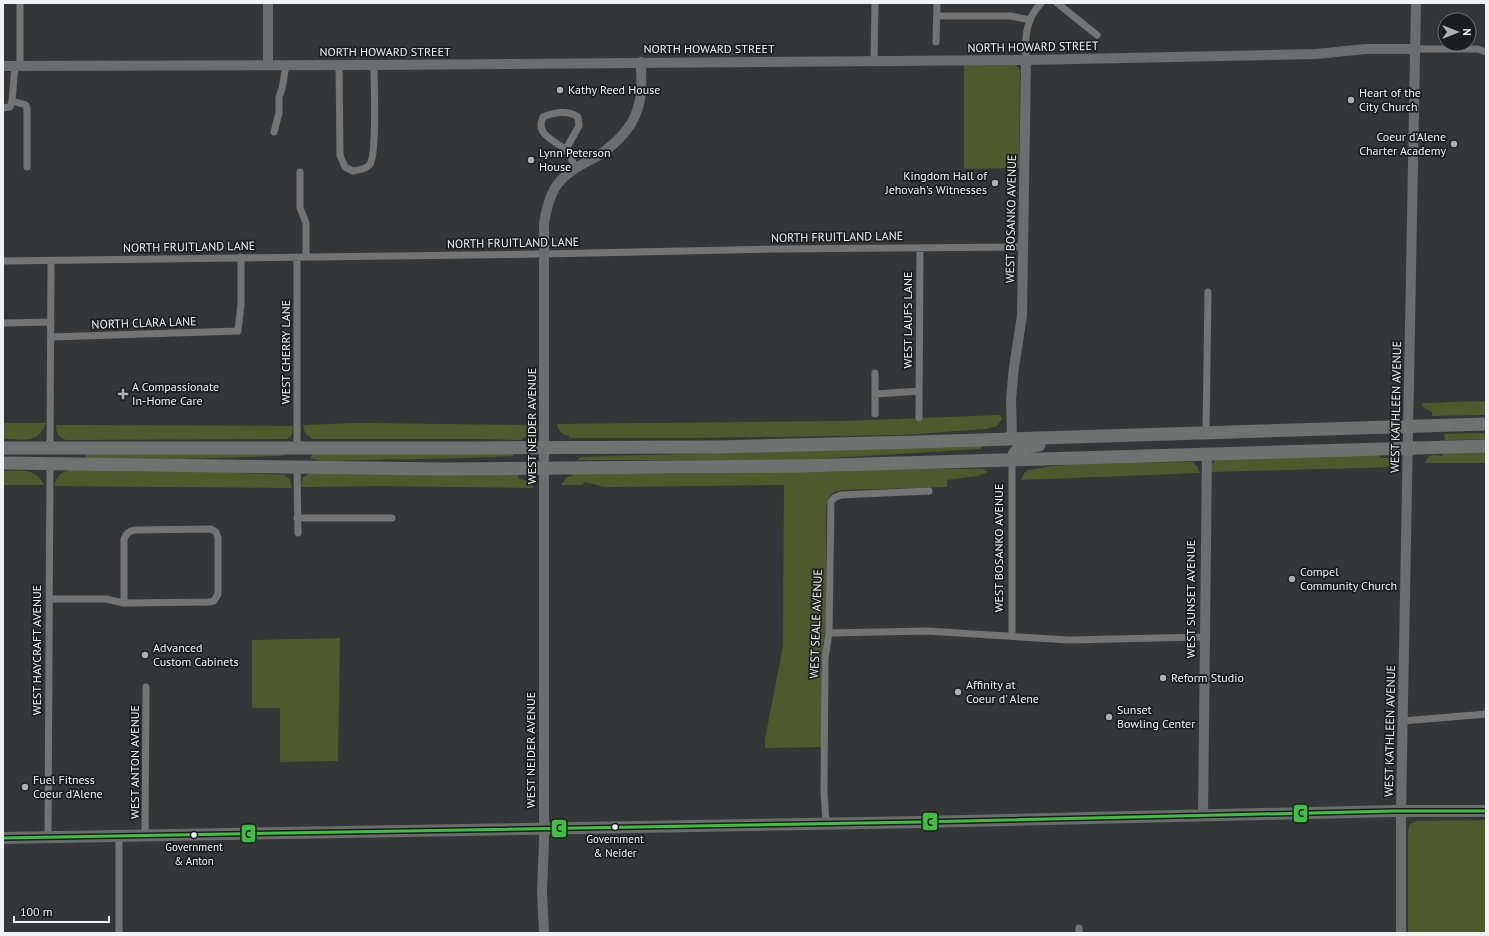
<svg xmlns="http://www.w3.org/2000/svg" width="1489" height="936" viewBox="0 0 1489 936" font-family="'PT Sans',sans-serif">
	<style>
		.green { fill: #4f592c }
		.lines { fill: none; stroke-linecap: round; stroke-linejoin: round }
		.street { stroke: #747474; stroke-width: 7 }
		.secondary { stroke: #6c6d6e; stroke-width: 10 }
		.primary { stroke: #6b6c6c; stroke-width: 12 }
		.highway { stroke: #707272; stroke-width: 13 }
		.bus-1-casing { stroke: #1c1d1e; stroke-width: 6 }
		.bus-1 { stroke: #40c040; stroke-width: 3 }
		.poi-dot { fill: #aeb0b2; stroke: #1c1d1e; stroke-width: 1.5 }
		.bus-dot { fill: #f0f2f4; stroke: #1c1d1e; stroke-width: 1.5 }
		.labels { text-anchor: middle; stroke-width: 3.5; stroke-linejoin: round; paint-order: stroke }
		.bus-label { font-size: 11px; fill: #f0f2f4; stroke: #1c1d1e }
		.street-label { font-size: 12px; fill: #f0f2f4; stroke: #1c1d1e }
		.poi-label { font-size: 12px; fill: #f0f2f4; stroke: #1c1d1e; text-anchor: start }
		.line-badge { stroke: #1c1d1e; stroke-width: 1.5 }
		.pale-badge-label { font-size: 11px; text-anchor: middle; font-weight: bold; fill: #111 }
	</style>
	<rect width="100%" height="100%" fill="#343638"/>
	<path class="green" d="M 964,65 L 1014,65 L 1018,67 L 1020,70 L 1019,168 L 964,169 Z
		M 1486,401 L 1486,415 L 1432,416 L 1432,412 L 1423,407 L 1422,403 Z
		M 1000,415 L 1002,419 L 997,426 L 986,429 L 901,435 L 687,438 L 569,438 L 569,436 C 562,435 558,431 557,424 L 844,421 Z
		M 3,423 L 46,423 C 38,445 22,439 3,439 Z
		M 357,423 L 533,425 C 533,432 529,437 522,438 L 522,440 L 472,439 L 312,439 L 305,433 L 303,425 Z
		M 56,425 L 293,426 C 293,432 292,437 286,439 L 66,440 C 58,437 56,433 56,425 Z
		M 1486,433 L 1486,439 L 1445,440 L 1444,434 Z
		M 983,446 L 981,449 L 797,460 L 578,460 L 579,458 L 581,457 L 608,456 Z
		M 1486,450 L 1486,463 L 1425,463 C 1428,454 1434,454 1442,456 L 1444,452 Z
		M 283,453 L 284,455 L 279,456 L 180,459 L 86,458 L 86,454 Z
		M 313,454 L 513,454 L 513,456 L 469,458 L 322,461 L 310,458 Z
		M 1379,455 L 1381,458 C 1389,457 1395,459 1397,467 L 1211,472 L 1211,464 L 1216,460 Z
		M 1192,462 L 1197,466 L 1200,473 L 1021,480 L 1024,473 L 1028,470 L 1053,466 L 1091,463 Z
		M 902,468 L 983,469 L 988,472 L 977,476 L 947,480 L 947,487 L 842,490 C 830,491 828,498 826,509 L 826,625 L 821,660 L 822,747 L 765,748 L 765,739 L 783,646 L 784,485 L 605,487 L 585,482 L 582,485 L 561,485 L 567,477 L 572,476 L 572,474 L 668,474 Z
		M 70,470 L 195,471 L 284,475 L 290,479 L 292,488 L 54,486 C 56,477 61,472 70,470 Z
		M 3,471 C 20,471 35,467 44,485 L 3,485 Z
		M 310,473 L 518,475 L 519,479 C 526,480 531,481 533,488 L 381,486 L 301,487 L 302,478 Z
		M 340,638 L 338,761 L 280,762 L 280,708 L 252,708 L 252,640 Z
		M 1486,820 L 1486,933 L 1408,933 L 1408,832 L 1410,824 L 1416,821 Z"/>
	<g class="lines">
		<path class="street" d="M 1057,3 L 1097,35
			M 937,16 L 1011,16 L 1030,20
			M 936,42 L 937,3
			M 1416,49 L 1478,49 L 1486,52
			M 1026,60 C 1025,38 1025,20 1041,3
			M 874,61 L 875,3
			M 339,65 L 340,155 L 345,167 L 353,171 C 359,170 367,169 370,164 C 377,154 374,82 374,65
			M 20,66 L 20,3
			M 12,101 L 26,105 L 27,109 L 27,167
			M 3,108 L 10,107 L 12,101 L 15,66
			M 274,132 L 279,113 L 279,97 L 282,89 L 286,65
			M 566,149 L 579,126 L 578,117 C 569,110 553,112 543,117 C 535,134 553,140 565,149 C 569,153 573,162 576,168
			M 300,172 L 300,208 L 306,223 L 306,257
			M 297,257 L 297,447
			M 3,261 L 543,254 L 777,249 L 1023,247
			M 3,323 L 51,322
			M 51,337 L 238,331 L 241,304 L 241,257
			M 875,394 L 919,391
			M 875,414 L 875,373
			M 919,418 L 920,248
			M 1206,433 L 1208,292
			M 50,448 L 51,261
			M 297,467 L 298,533
			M 297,518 L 392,518
			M 49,599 L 106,599 L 124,603 L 209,602 L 214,601 L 218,594 L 218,538 L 216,532 L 211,529 L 135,530 C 129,531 126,533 124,540 L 124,603
			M 829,633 L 927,631 L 1069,640 L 1204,637
			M 1012,636 L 1012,460
			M 1403,721 L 1486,714
			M 826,823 L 824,792 L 825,658 L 829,633 L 831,502 L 834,498 L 841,495 L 929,491
			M 119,836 L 119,933
			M 145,836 L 146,687
			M 48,837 L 50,464
			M 1079,928 L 1079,933"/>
		<path class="secondary" d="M 268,3 L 268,65
			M 3,66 L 374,65 L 1026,60 L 1316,54 L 1366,49 L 1416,49
			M 1012,439 L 1011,399 L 1014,367 L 1022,316 L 1026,60
			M 1203,816 L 1207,454
			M 544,933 L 542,891 L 544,841 L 544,223 C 546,211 549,198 555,188 C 566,170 585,164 602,153 C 616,143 631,128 637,111 C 643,95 641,79 641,62
			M 1401,933 L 1401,811 L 1416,3"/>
		<path class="primary" d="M 3,838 L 920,822 L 1394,811 L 1486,811"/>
		<path class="highway" d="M 3,448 L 473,448 L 717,447 L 917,442 L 1486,424
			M 1012,460 C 1016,446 1025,447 1039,445
			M 3,463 L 443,469 L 799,466 L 1486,446"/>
		<defs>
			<path id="bus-1" d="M 3,838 L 920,822 L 1394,811 L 1486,811"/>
		</defs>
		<use href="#bus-1" class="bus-1-casing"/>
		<use href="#bus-1" class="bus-1"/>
	</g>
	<g class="poi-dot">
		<circle cx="560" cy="90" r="4"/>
		<circle cx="1351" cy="100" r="4"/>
		<circle cx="1454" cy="144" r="4"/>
		<circle cx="531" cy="160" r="4"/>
		<circle cx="995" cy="183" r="4"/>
		<path d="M121 388h4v4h4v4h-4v4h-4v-4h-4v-4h4z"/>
		<circle cx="1292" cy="579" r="4"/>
		<circle cx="145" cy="655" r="4"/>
		<circle cx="1163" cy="678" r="4"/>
		<circle cx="958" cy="692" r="4"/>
		<circle cx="1109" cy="717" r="4"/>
		<circle cx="25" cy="787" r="4"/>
	</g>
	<g class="bus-dot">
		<circle cx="615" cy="827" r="3.5"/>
		<circle cx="194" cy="835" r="3.5"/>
	</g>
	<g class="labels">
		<g class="bus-label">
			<text x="615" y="843">Government<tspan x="615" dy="14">&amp; Neider</tspan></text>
			<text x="194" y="851">Government<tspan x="194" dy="14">&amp; Anton</tspan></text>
		</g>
		<g class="street-label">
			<text transform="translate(1033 47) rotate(-1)" y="4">NORTH HOWARD STREET</text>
			<text x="709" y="53">NORTH HOWARD STREET</text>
			<text x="385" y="56">NORTH HOWARD STREET</text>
			<text transform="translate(1011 219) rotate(-89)" y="4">WEST BOSANKO AVENUE</text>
			<text transform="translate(837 237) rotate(-1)" y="4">NORTH FRUITLAND LANE</text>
			<text transform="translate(513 243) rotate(-1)" y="4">NORTH FRUITLAND LANE</text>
			<text transform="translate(189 247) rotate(-1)" y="4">NORTH FRUITLAND LANE</text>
			<text transform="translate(908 320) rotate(-90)" y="4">WEST LAUFS LANE</text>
			<text transform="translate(144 323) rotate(-2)" y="4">NORTH CLARA LANE</text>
			<text transform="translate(286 352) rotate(-90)" y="4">WEST CHERRY LANE</text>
			<text transform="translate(1396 407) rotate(-89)" y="4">WEST KATHLEEN AVENUE</text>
			<text transform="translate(532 426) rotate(-90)" y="4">WEST NEIDER AVENUE</text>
			<text transform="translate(999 548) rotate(-90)" y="4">WEST BOSANKO AVENUE</text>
			<text transform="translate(1191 599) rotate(-90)" y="4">WEST SUNSET AVENUE</text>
			<text transform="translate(816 624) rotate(-88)" y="4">WEST SEALE AVENUE</text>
			<text transform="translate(37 650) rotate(-90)" y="4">WEST HAYCRAFT AVENUE</text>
			<text transform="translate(1390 731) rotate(-89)" y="4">WEST KATHLEEN AVENUE</text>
			<text transform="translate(531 750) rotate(-90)" y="4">WEST NEIDER AVENUE</text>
			<text transform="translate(135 762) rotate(-90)" y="4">WEST ANTON AVENUE</text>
		</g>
		<g class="poi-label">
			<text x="568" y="94">Kathy Reed House</text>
			<text x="1359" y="97">Heart of the<tspan x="1359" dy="14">City Church</tspan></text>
			<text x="1446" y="141" text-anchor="end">Coeur d'Alene<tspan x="1446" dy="14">Charter Academy</tspan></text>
			<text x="539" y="157">Lynn Peterson<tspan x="539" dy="14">House</tspan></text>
			<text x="987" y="180" text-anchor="end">Kingdom Hall of<tspan x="987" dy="14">Jehovah's Witnesses</tspan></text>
			<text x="132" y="391">A Compassionate<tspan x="132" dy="14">In-Home Care</tspan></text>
			<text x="1300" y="576">Compel<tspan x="1300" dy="14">Community Church</tspan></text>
			<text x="153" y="652">Advanced<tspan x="153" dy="14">Custom Cabinets</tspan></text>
			<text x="1171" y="682">Reform Studio</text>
			<text x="966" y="689">Affinity at<tspan x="966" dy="14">Coeur d' Alene</tspan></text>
			<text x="1117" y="714">Sunset<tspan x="1117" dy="14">Bowling Center</tspan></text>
			<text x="33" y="784">Fuel Fitness<tspan x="33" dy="14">Coeur d'Alene</tspan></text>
		</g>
	</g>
	<g class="line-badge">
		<rect x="1293" y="804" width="15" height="19" rx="4" fill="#40c040"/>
		<rect x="922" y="812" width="16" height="19" rx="4" fill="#40c040"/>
		<rect x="551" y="819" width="16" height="19" rx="4" fill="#40c040"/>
		<rect x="241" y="824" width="15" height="19" rx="4" fill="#40c040"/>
	</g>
	<g class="pale-badge-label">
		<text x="1301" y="817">C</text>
		<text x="930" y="826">C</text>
		<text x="559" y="832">C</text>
		<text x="248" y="838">C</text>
	</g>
	<rect width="1489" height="936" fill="none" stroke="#f0f2f4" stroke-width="8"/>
	<g transform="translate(1457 32) rotate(90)"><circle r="19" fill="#1c1d1e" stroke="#717274"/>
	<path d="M0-3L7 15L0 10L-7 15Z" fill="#aeb0b2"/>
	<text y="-6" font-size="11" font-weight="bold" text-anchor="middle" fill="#f0f2f4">N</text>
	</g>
	<path d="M14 916v6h95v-6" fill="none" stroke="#f0f2f4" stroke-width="2"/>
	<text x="20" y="916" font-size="12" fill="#f0f2f4" stroke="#1c1d1e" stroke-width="3" paint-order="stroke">100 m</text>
</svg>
